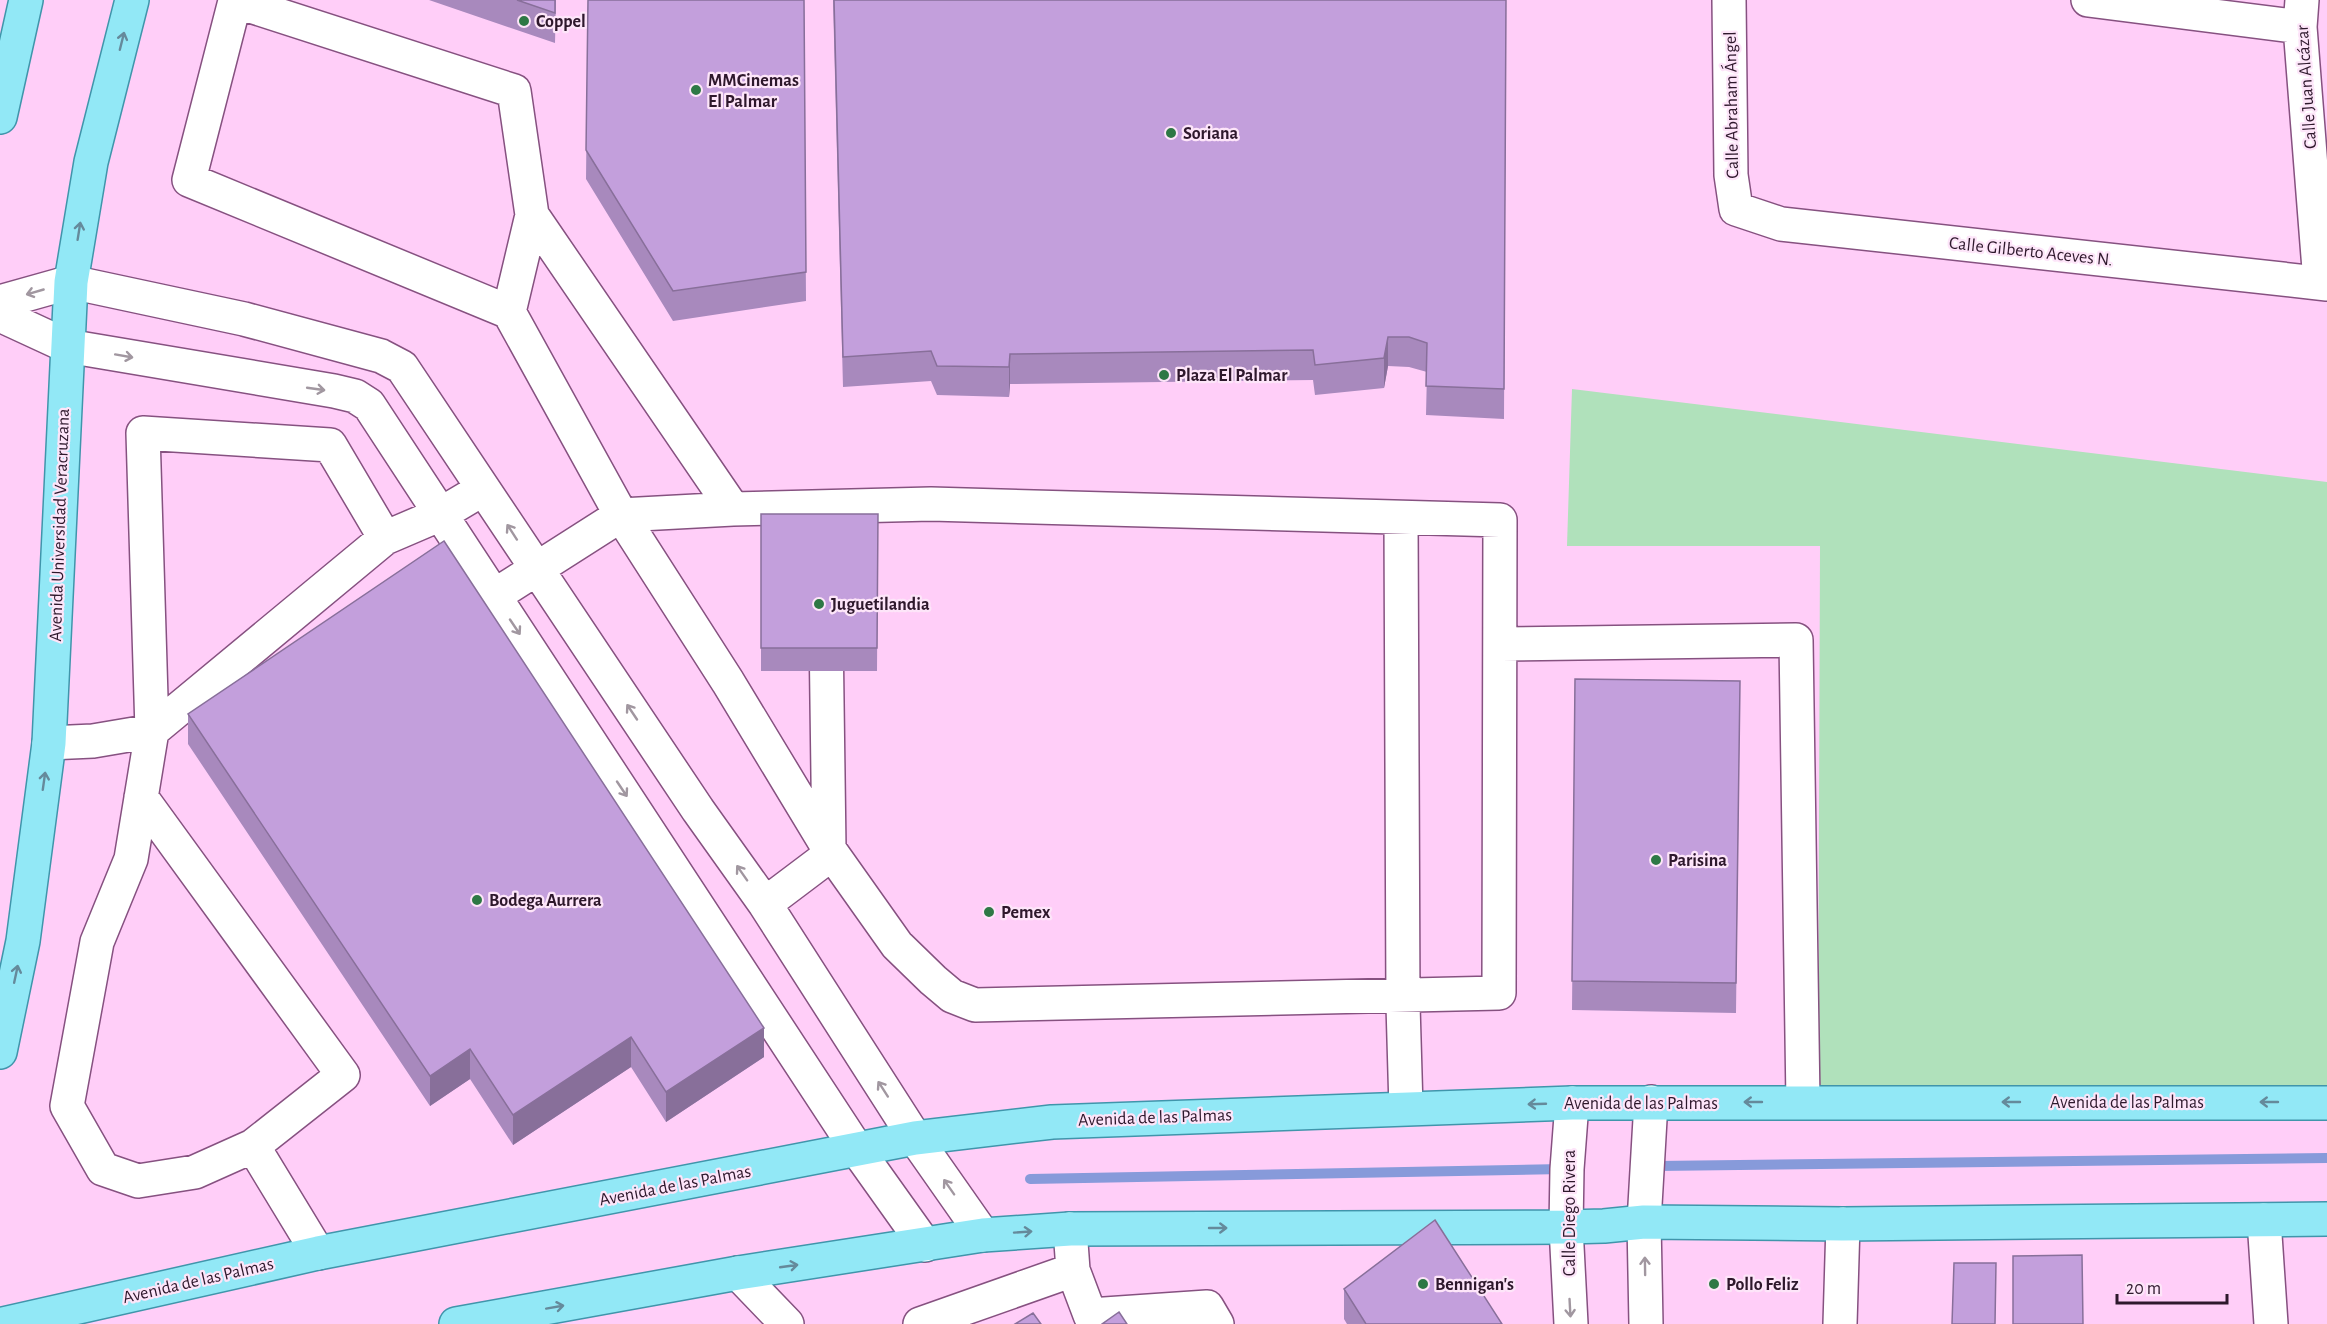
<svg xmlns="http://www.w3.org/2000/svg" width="2327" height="1324" viewBox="0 0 2327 1324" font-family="'Alegreya Sans',sans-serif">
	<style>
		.green { fill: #b0e1bb }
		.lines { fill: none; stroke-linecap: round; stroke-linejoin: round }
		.stream { stroke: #879ada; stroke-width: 10 }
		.minor-casing { stroke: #865180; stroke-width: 36 }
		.major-casing { stroke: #4095ab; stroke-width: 36 }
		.minor { stroke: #fff; stroke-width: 33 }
		.major { stroke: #92e8f6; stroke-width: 33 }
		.wall { fill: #a889bd }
		.shaded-wall { fill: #886f9a }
		.building { fill: #c39fdc; stroke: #886f9a; stroke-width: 1.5 }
		.oneway { stroke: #658a9b }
		.oneway2 { stroke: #a197a0 }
		.poi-dot { fill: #2e7845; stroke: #fde5f9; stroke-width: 2 }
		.labels { text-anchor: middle; stroke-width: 4.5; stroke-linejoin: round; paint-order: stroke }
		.poi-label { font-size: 18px; font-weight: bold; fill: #2e182c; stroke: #fde5f9; text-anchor: start }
		.street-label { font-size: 18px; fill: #2e182c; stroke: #fde5f9 }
	</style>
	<rect width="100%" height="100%" fill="#ffcef8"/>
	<path class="green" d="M 1572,389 L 2327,482 L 2327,1102 L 1818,1102 L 1820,546 L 1567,546 Z"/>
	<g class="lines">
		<path class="stream" d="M 1657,1166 L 2327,1158
			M 1030,1179 L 1563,1169"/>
		<defs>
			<path id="minor" d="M 1729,0 L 1731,175 L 1736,209 L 1781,224 L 2327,284
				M 2088,0 L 2300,27
				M 2302,0 L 2300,27 L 2320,282
				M 0,302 L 71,282 L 244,319 L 381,356 L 402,367 L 698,810 L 765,904 L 915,1138 L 983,1235
				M 509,312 L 532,215 L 514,91 L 235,1 L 189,180 L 509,312 L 621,515 L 728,682 L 829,849 L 897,945 L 933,980 L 952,996 L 975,1005 L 1499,993 L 1500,520 L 931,504 L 733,509 L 532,215
				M 0,315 L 67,346 L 334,391 L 355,396 L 369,405 L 858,1151 L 925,1245
				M 1401,518 L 1403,1005 L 1406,1108
				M 385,538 L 441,514 L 483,489
				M 494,596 L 621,515 L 733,509
				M 1501,644 L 1796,640 L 1803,1102
				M 49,743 L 93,741 L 152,731 L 143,433 L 330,445 L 385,538 L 152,731 L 131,859 L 97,942 L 67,1106 L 103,1169 L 138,1181 L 195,1172 L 253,1146 L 343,1075 L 141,797
				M 765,904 L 822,861 L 829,849 L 826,628
				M 253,1146 L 318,1253
				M 2264,1220 L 2271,1324
				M 1070,1229 L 1073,1270 L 1090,1315 L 1207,1307 L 1217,1324
				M 738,1273 L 787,1324
				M 920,1324 L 1073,1270
				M 1571,1324 L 1566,1227 L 1567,1169 L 1572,1103
				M 1646,1324 L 1644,1222 L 1651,1102
				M 1840,1324 L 1843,1224"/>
			<path id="major" d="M 0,117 L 26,0
				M 0,1052 L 23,941 L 49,743 L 71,282 L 91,162 L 132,0
				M 3,1324 L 318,1253 L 915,1138 L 1052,1122 L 1572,1103 L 2327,1103
				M 456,1324 L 738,1273 L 983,1235 L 1070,1229 L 1566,1227 L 1604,1226 L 1644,1222 L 1843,1224 L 2327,1219"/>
		</defs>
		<use href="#minor" class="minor-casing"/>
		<use href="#major" class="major-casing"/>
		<use href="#minor" class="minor"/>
		<use href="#major" class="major"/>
	</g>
	<path class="wall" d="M 429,0 L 556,0 L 555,43 Z
		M 588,0 L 804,0 L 806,301 L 673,321 L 586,179 Z
		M 833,0 L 1506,0 L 1504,419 L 1426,415 L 1427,372 L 1409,367 L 1388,366 L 1384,388 L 1315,395 L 1313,380 L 1010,384 L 1009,397 L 937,395 L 931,381 L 843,387 Z
		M 761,514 L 878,514 L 877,671 L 761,671 Z
		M 1575,679 L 1740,681 L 1736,1013 L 1572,1010 Z
		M 188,714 L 764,1057 L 666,1122 L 631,1067 L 513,1145 L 470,1079 L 430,1106 L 188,744 Z
		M 1344,1289 L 1502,1324 L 1347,1324 L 1344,1319 Z"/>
	<path class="shaded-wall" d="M 1388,337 L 1388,366 L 1384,388 L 1384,358 Z
		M 1010,354 L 1010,384 L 1009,397 L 1009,367 Z
		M 764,1028 L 764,1057 L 666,1122 L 666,1092 Z
		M 631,1037 L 631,1067 L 513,1145 L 513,1115 Z
		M 470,1049 L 470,1079 L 430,1106 L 430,1076 Z"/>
	<path class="building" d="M 517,0 L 555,0 L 555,13 Z
		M 588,0 L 804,0 L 806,272 L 673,291 L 586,150 Z
		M 834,0 L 1506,0 L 1504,389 L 1426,386 L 1427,343 L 1409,337 L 1388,337 L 1384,358 L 1315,365 L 1313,350 L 1010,354 L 1009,367 L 937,366 L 931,351 L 843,357 Z
		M 761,514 L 878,514 L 877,648 L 761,648 Z
		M 444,541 L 764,1028 L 666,1092 L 631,1037 L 513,1115 L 470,1049 L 430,1076 L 188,714 Z
		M 1575,679 L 1740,681 L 1736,983 L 1572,981 Z
		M 1435,1220 L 1502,1324 L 1366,1324 L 1344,1289 Z
		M 2082,1255 L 2083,1324 L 2013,1324 L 2013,1256 Z
		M 1954,1263 L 1996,1263 L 1995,1324 L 1952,1324 Z
		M 1119,1312 L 1127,1324 L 1102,1324 Z
		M 1033,1313 L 1041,1324 L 1015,1324 Z"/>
	<defs><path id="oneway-shaft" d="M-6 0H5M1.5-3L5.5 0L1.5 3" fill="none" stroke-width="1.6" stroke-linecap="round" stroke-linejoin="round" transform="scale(1.5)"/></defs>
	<g class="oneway">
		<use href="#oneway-shaft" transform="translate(122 41) rotate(-76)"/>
		<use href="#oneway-shaft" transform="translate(79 231) rotate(-81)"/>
		<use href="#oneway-shaft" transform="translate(44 781) rotate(-82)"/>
		<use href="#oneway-shaft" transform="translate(16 974) rotate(-78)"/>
		<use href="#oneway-shaft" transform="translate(1753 1102) rotate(180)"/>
		<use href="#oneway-shaft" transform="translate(2011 1102) rotate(-180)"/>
		<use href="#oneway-shaft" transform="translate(2269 1102) rotate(-180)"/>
		<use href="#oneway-shaft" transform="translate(1537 1104) rotate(178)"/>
		<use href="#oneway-shaft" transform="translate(1218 1228)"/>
		<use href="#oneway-shaft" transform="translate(1023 1232) rotate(-4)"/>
		<use href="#oneway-shaft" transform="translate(789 1266) rotate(-8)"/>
		<use href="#oneway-shaft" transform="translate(555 1307) rotate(-10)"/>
	</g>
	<g class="oneway2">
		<use href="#oneway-shaft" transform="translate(35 292) rotate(164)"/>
		<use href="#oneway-shaft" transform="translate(124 356) rotate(10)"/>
		<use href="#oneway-shaft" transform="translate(316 389) rotate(8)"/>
		<use href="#oneway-shaft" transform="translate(512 532) rotate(-123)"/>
		<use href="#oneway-shaft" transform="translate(515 627) rotate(56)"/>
		<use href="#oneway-shaft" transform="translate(632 712) rotate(-124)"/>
		<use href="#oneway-shaft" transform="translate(622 789) rotate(56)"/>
		<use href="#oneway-shaft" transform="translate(742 873) rotate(-125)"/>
		<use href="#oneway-shaft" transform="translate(883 1089) rotate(-123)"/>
		<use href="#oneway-shaft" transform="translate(949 1187) rotate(-125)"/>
		<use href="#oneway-shaft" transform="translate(1645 1266) rotate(-91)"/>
		<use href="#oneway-shaft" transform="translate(1570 1308) rotate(87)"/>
	</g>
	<g class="poi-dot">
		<circle cx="524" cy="21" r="6"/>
		<circle cx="696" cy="90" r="6"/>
		<circle cx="1171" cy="133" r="6"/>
		<circle cx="1164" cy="375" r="6"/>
		<circle cx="819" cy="604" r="6"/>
		<circle cx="1656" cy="860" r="6"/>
		<circle cx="477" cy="900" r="6"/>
		<circle cx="989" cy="912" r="6"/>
		<circle cx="1423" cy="1284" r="6"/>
		<circle cx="1714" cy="1284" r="6"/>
	</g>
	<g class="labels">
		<g class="poi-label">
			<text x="536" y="27">Coppel</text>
			<text x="708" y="86">MMCinemas<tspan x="708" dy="21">El Palmar</tspan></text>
			<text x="1183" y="139">Soriana</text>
			<text x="1176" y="381">Plaza El Palmar</text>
			<text x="831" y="610">Juguetilandia</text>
			<text x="1668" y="866">Parisina</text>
			<text x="489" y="906">Bodega Aurrera</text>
			<text x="1001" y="918">Pemex</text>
			<text x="1435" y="1290">Bennigan's</text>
			<text x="1726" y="1290">Pollo Feliz</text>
		</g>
		<g class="street-label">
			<text transform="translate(2306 87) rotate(-94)" y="6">Calle Juan Alcázar</text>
			<text transform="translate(1731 105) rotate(-91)" y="6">Calle Abraham Ángel</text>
			<text transform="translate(2031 251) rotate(6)" y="6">Calle Gilberto Aceves N.</text>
			<text transform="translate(59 525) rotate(-88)" y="6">Avenida Universidad Veracruzana</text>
			<text x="2127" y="1108">Avenida de las Palmas</text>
			<text x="1641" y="1109">Avenida de las Palmas</text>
			<text transform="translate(1155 1117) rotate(-2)" y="6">Avenida de las Palmas</text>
			<text transform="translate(675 1185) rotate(-11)" y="6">Avenida de las Palmas</text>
			<text transform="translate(1569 1213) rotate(-90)" y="6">Calle Diego Rivera</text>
			<text transform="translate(198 1280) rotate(-13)" y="6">Avenida de las Palmas</text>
		</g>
	</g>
	<path d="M2117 1294v9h110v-9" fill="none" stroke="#2e182c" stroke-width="3"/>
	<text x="2126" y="1294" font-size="18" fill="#2e182c" stroke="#fde5f9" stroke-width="4.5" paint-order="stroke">20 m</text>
</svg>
